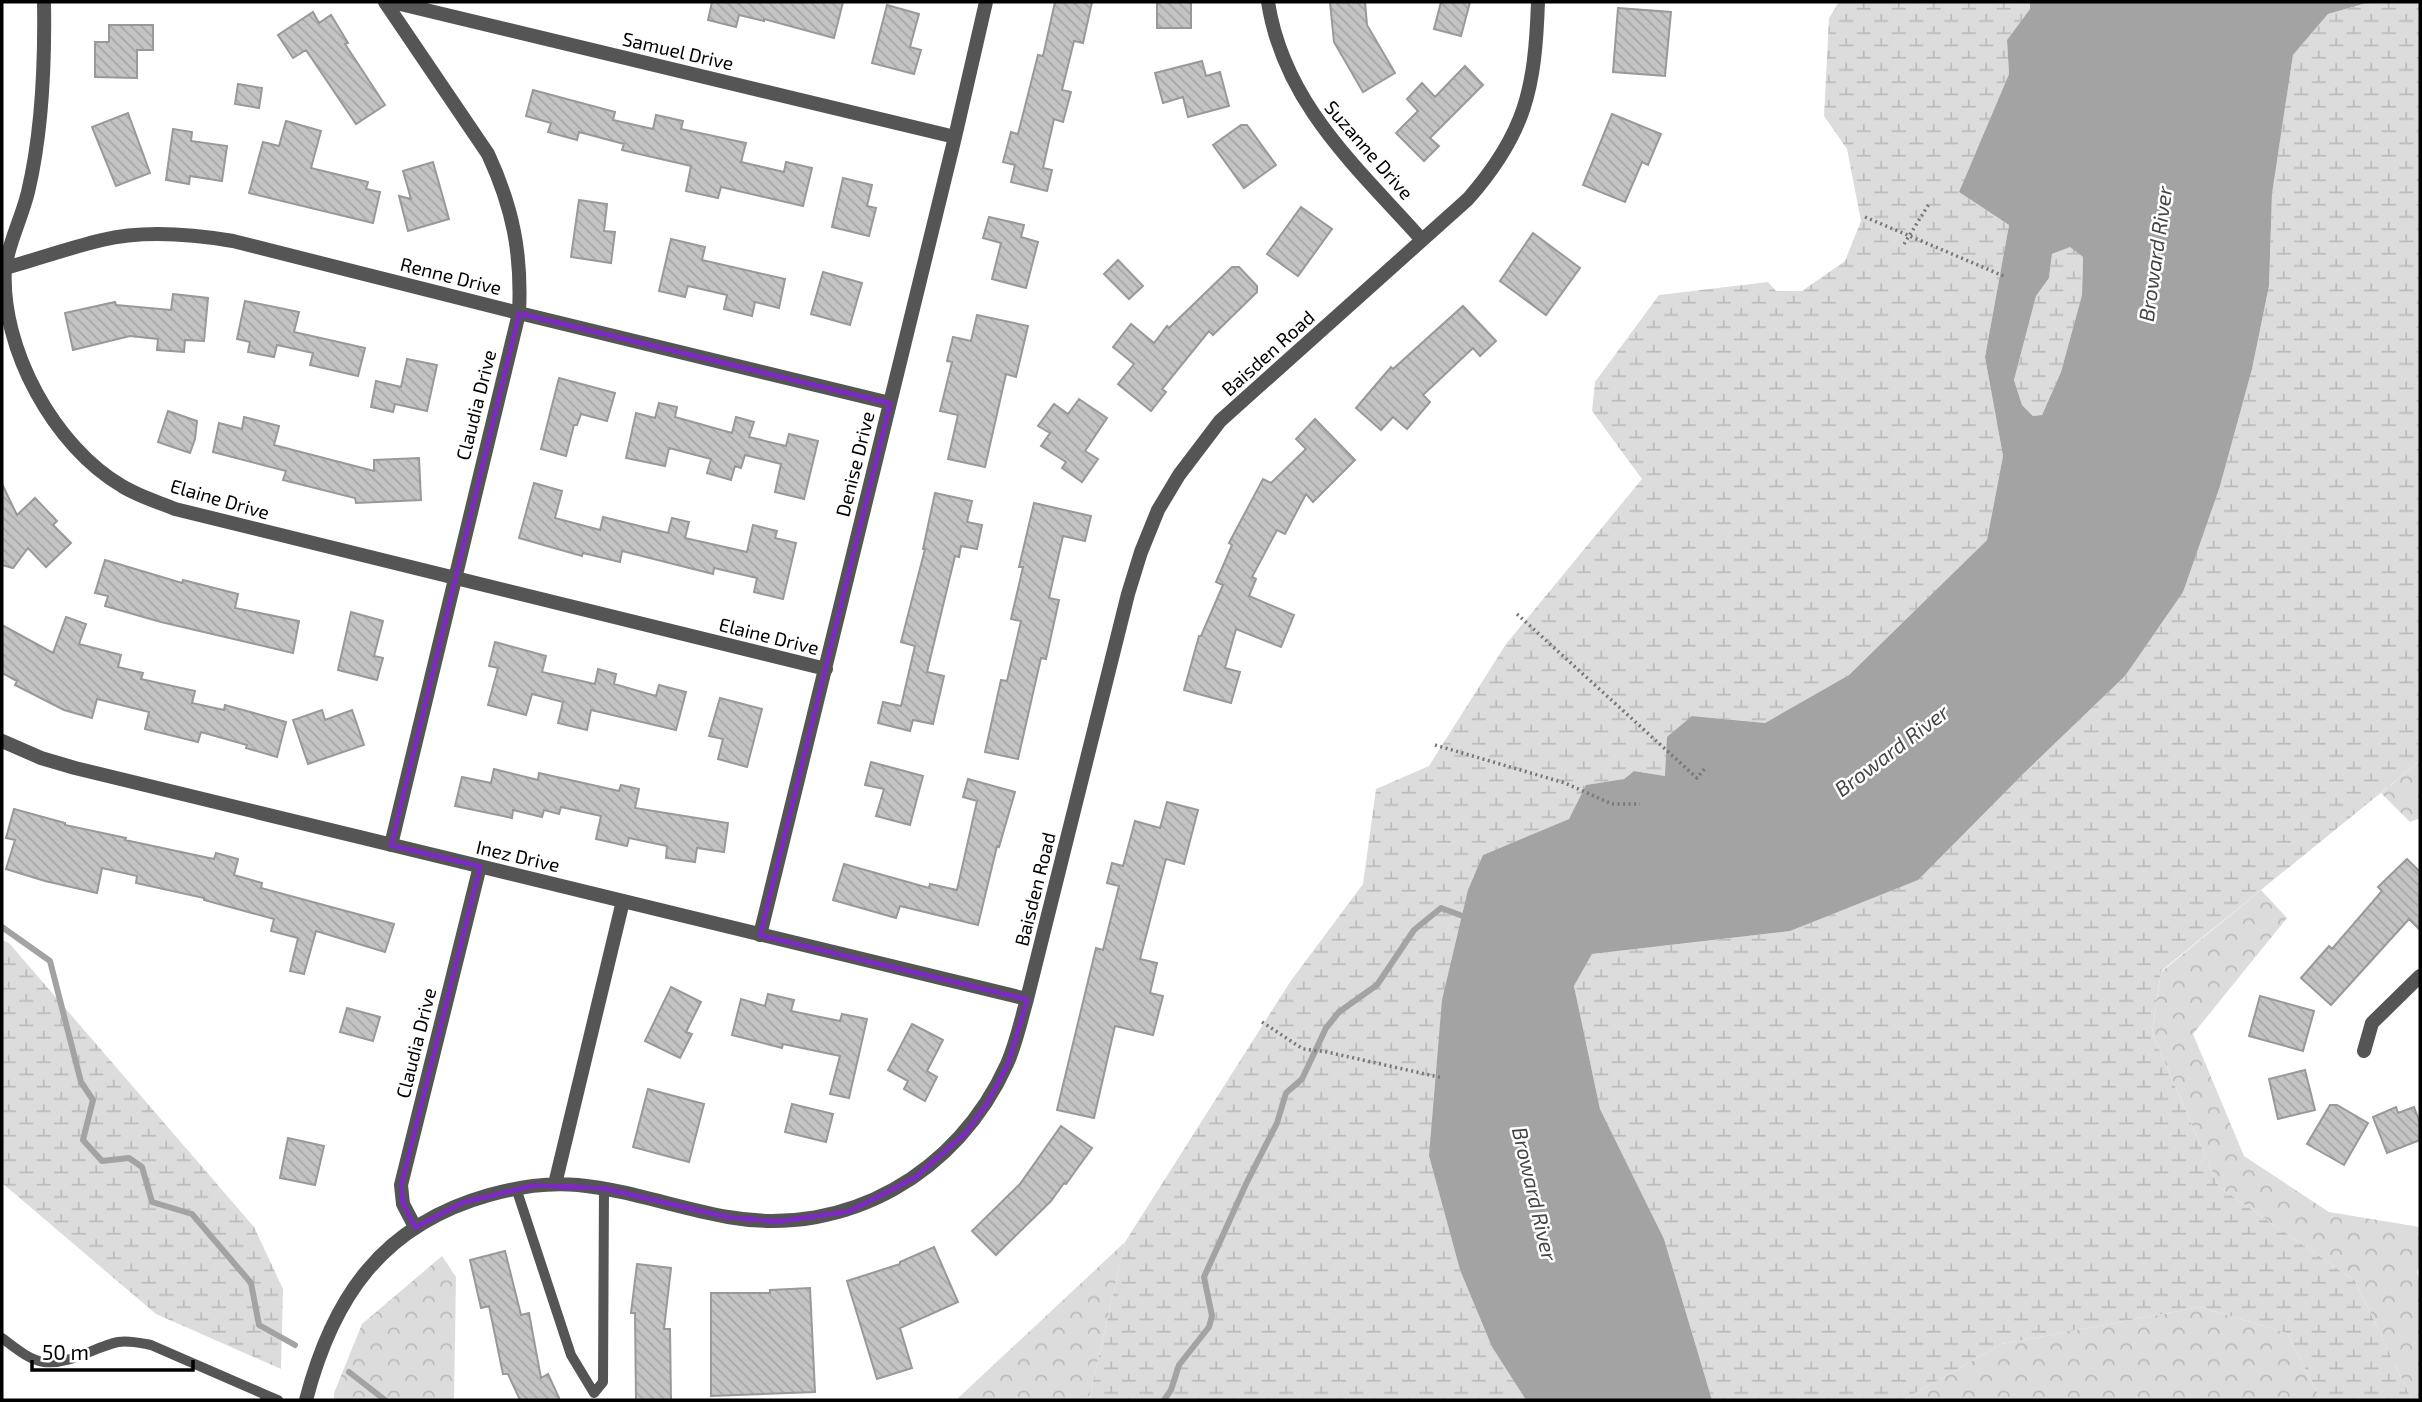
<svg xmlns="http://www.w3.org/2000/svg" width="2422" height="1402" viewBox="0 0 2422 1402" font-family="'Exo 2',sans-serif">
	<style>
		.forest { fill: url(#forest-crowns) }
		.wetland { fill: url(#wetland-marsh) }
		.water { fill: #a3a3a3; fill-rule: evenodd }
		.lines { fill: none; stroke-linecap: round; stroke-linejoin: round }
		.stream { stroke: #a3a3a3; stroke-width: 6 }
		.building { fill: url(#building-back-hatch); stroke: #999; stroke-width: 2 }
		.path { stroke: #777; stroke-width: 3.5; stroke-dasharray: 2 3.5; stroke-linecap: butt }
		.lane { stroke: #555; stroke-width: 10 }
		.street { stroke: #555; stroke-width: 14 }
		.marked { fill: none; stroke: #7b2cbf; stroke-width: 5; stroke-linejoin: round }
		.labels { text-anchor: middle; stroke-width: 5; stroke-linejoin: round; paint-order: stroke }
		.street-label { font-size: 19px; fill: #000; stroke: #fff }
		.water-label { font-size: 21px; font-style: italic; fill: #444; stroke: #fff }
	</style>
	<defs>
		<pattern id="forest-crowns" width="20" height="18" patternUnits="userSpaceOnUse" patternTransform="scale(1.75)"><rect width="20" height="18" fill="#dcdcdc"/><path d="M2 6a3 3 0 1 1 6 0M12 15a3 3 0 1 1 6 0" fill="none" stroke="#bbb"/></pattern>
		<pattern id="wetland-marsh" width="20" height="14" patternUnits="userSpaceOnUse" patternTransform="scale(1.75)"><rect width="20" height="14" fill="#dcdcdc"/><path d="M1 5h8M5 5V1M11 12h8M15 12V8" fill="none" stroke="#bbb"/></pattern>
		<pattern id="building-back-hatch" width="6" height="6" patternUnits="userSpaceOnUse" patternTransform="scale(1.75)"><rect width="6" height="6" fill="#c4c4c4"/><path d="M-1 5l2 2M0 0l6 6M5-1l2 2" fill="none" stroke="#a7a7a7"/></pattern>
	</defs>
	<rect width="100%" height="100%" fill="#fff"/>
	<path class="forest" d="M 2420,761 L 2420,818 L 2410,822 L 2381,793 Z
		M 2261,890 L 2287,918 L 2193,1034 L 2244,1156 L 2329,1212 L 2420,1227 L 2420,1263 L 2417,1273 L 2420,1281 L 2420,1400 L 2412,1400 L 2355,1281 L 2219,1187 L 2152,1033 L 2161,972 Z
		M 1125,1242 L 1090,1395 L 1085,1400 L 956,1400 Z
		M 442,1256 L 456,1277 L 454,1400 L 334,1400 L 334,1393 L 362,1324 Z
		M 2200,1307 L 2287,1333 L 2321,1400 L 1903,1400 L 2002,1344 Z"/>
	<path class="wetland" d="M 1839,2 L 2030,2 L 2030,9 L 2007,40 L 2009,74 L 1959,192 L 2009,225 L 1985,357 L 2003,456 L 1987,540 L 1849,675 L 1765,723 L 1692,716 L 1665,776 L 1634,771 L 1624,779 L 1587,785 L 1569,819 L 1483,855 L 1429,1156 L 1460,1270 L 1492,1347 L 1526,1400 L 1085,1400 L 1090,1395 L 1125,1242 L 1290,982 L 1363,884 L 1376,789 L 1429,766 L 1506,644 L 1642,479 L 1592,411 L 1595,382 L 1659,295 L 1768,282 L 1776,291 L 1802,291 L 1845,261 L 1861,221 L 1847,149 L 1824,116 L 1829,18 Z
		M 2370,2 L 2420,2 L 2420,761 L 2161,971 L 2152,1033 L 2219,1187 L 2355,1281 L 2412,1400 L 2321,1400 L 2287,1333 L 2200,1307 L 2002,1344 L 1903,1400 L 1712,1400 L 1664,1239 L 1600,1109 L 1574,986 L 1592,954 L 1790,931 L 2022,775 L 2125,676 L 2220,486 L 2252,369 L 2269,286 L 2272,194 L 2293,55 L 2328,14 Z
		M 2070,246 L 2083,257 L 2082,295 L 2061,372 L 2042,415 L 2033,416 L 2022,405 L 2014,380 L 2036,296 L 2049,278 L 2052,254 Z
		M 2,940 L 9,943 L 254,1227 L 283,1289 L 281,1369 L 156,1314 L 2,1183 Z"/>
	<path class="water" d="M 2030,2 L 2370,2 L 2328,14 L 2293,55 L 2272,194 L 2269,286 L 2252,369 L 2220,486 L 2183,592 L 2125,676 L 2022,775 L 1918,880 L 1790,931 L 1592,954 L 1574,986 L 1600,1109 L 1664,1239 L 1712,1400 L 1526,1400 L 1492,1347 L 1460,1270 L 1429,1156 L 1442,1000 L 1468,890 L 1483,855 L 1569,819 L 1586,785 L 1624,779 L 1634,771 L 1665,776 L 1667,737 L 1692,716 L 1765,723 L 1849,675 L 1987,540 L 2003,456 L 1985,357 L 2009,225 L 1959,192 L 2009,74 L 2007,40 L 2030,9 ZM 2070,247 L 2083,257 L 2082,295 L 2061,372 L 2042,415 L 2033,416 L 2022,405 L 2014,380 L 2036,296 L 2049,278 L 2052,254 Z"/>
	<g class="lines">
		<path class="stream" d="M 2,927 L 50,961 L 81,1082 L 93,1100 L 83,1140 L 102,1161 L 129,1158 L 142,1167 L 152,1202 L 192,1214 L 251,1283 L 259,1325 L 295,1345
			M 349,1372 L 385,1400
			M 1164,1400 L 1171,1390 L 1179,1365 L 1209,1327 L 1212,1316 L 1204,1277 L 1246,1184 L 1277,1123 L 1286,1093 L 1302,1079 L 1326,1028 L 1339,1012 L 1377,985 L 1414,930 L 1441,908 L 1468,918"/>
	</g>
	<path class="building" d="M 712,2 L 843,2 L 834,38 L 764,19 L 764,21 L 739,15 L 736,27 L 708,20 Z
		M 1055,2 L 1092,2 L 1083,43 L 1074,41 L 1062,90 L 1071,92 L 1063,122 L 1054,119 L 1043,168 L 1052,170 L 1047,191 L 1011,182 L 1015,165 L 1003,162 L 1011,132 L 1018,134 L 1038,55 L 1043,56 Z
		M 1157,2 L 1191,2 L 1191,28 L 1157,28 Z
		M 1330,2 L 1365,2 L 1367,25 L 1395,73 L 1363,92 L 1334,42 Z
		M 1441,2 L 1470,2 L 1461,36 L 1434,29 Z
		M 887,5 L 919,14 L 910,47 L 921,50 L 914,74 L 872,63 Z
		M 1618,8 L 1671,12 L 1665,76 L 1613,72 Z
		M 313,12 L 319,23 L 331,15 L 348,43 L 345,44 L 385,105 L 356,124 L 306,50 L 293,58 L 278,35 Z
		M 109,25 L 153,25 L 153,50 L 137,50 L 137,78 L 95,77 L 95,42 L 109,42 Z
		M 1202,61 L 1206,76 L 1220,72 L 1229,106 L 1188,117 L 1183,97 L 1163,103 L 1155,73 Z
		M 1465,66 L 1483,85 L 1430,138 L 1439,146 L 1424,161 L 1396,133 L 1418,111 L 1407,99 L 1422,83 L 1435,97 Z
		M 238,84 L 262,88 L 259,108 L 235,104 Z
		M 533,90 L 615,112 L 613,120 L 653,129 L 656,115 L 683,121 L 681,129 L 746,143 L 741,162 L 784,172 L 786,162 L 812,168 L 803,206 L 721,187 L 718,198 L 686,191 L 691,166 L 622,150 L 624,144 L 579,132 L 577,140 L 548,132 L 551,123 L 526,116 Z
		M 128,113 L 150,173 L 116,186 L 92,127 Z
		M 1612,114 L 1661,134 L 1648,165 L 1642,162 L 1625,202 L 1583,185 Z
		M 286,121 L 321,131 L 311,168 L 368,182 L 366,189 L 380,192 L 373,223 L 249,193 L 263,142 L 279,146 Z
		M 1241,125 L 1247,125 L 1276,165 L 1244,188 L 1213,145 Z
		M 173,129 L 192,132 L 191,141 L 227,146 L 222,181 L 190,176 L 189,184 L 166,180 Z
		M 433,162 L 449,219 L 408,231 L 399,196 L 411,199 L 403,171 Z
		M 843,178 L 872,185 L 867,206 L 876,208 L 869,236 L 832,227 Z
		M 579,200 L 607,204 L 604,231 L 615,232 L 611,263 L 571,257 Z
		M 1301,207 L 1332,229 L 1298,276 L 1267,254 Z
		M 989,217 L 1024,225 L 1021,237 L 1038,242 L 1026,288 L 992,279 L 1001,243 L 983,238 Z
		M 1533,233 L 1580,268 L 1546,315 L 1500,281 Z
		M 671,239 L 705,247 L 702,260 L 785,279 L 779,308 L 755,302 L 752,316 L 724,309 L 727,295 L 688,286 L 685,297 L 659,291 Z
		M 1118,260 L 1143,286 L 1129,299 L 1104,274 Z
		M 1232,267 L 1239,267 L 1257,286 L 1257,292 L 1213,335 L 1209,331 L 1162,389 L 1166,392 L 1151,411 L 1118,384 L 1134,364 L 1113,347 L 1131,324 L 1154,343 L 1167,326 L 1169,328 Z
		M 823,272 L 862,283 L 850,325 L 811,314 Z
		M 173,294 L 208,298 L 204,341 L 185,340 L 184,352 L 157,350 L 158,339 L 130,336 L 73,350 L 65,313 L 115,302 L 116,305 L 171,310 Z
		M 245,301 L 299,312 L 294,332 L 365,348 L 358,376 L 310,365 L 313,353 L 277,345 L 274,357 L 248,352 L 250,342 L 237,339 Z
		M 1463,306 L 1496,341 L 1480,356 L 1473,348 L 1423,395 L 1430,402 L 1407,429 L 1393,417 L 1381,430 L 1356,408 L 1391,367 L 1393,369 Z
		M 977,315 L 1028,326 L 1016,377 L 1006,374 L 985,467 L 948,459 L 958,415 L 940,411 L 952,362 L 947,361 L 953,337 L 971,341 Z
		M 407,359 L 437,365 L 427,411 L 395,404 L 393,412 L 371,407 L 376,381 L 401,387 Z
		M 559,378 L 615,393 L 607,421 L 581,414 L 577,425 L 574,425 L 566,456 L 541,449 Z
		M 1079,399 L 1107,418 L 1085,451 L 1098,459 L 1082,482 L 1062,468 L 1066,462 L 1041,446 L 1050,433 L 1038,426 L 1054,404 L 1068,414 Z
		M 659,403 L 677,407 L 675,417 L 732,433 L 736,417 L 754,422 L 749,437 L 786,446 L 789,434 L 818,441 L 804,499 L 775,492 L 781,464 L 745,455 L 741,468 L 735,466 L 731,480 L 707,473 L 711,459 L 669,448 L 665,466 L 626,458 L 636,413 L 655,418 Z
		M 168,411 L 197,421 L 195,439 L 190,453 L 158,442 Z
		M 244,417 L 279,426 L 274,445 L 374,471 L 374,460 L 419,458 L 421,500 L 356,503 L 355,498 L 283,480 L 286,471 L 213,452 L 219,423 L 242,429 Z
		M 1315,419 L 1355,460 L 1313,502 L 1306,494 L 1285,534 L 1277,530 L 1252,577 L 1256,579 L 1249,596 L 1294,615 L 1281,647 L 1236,629 L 1225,668 L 1240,672 L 1231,703 L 1184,690 L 1199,636 L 1201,636 L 1223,585 L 1216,582 L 1232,545 L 1229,543 L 1263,479 L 1271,483 L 1306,449 L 1296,439 Z
		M 534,483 L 562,491 L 555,518 L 600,530 L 603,517 L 668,533 L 672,518 L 689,522 L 685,538 L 747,552 L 753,525 L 777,531 L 775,538 L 796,543 L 783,599 L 754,592 L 757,578 L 714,568 L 713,574 L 622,551 L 620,562 L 583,553 L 582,556 L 519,538 Z
		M 2,484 L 17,515 L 35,498 L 57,521 L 53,525 L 71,543 L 46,567 L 28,548 L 13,568 L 2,565 Z
		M 935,493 L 972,501 L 967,522 L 982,525 L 977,549 L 961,546 L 959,557 L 955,556 L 927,672 L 944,676 L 933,724 L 913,720 L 910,731 L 878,723 L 883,702 L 901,706 L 915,646 L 901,642 L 925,549 L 923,549 Z
		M 1034,503 L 1091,516 L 1085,541 L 1063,536 L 1049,598 L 1059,600 L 1046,659 L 1041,658 L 1018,759 L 985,752 L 1001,680 L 1007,681 L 1021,621 L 1011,619 L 1023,567 L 1019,567 Z
		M 105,560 L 182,583 L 183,580 L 238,594 L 235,608 L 299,621 L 293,653 L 161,622 L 105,606 L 108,596 L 95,593 Z
		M 351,612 L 383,621 L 374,656 L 383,658 L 377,680 L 338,670 Z
		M 66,617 L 86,624 L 79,644 L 121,655 L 118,667 L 143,673 L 141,679 L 195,691 L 192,703 L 224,710 L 225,705 L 286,722 L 277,757 L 246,748 L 247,745 L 201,732 L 198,742 L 145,729 L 149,712 L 97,699 L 92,718 L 64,710 L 15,685 L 17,681 L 2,673 L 2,625 L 53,653 Z
		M 495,642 L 546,656 L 542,672 L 595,684 L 598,669 L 616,674 L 614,684 L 656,696 L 659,685 L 686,692 L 676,730 L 591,710 L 587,730 L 558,723 L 563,702 L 532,694 L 526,715 L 488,705 L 498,668 L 489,666 Z
		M 720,698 L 762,709 L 747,767 L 718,759 L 723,739 L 709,736 Z
		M 322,710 L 325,720 L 352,710 L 364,745 L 308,764 L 293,720 Z
		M 871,762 L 923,776 L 910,825 L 876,816 L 884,789 L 865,785 Z
		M 494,769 L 538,780 L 539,773 L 619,791 L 621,785 L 639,789 L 635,808 L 728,823 L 724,852 L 697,848 L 695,862 L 666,858 L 667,846 L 629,838 L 627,846 L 596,839 L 601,816 L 561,807 L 559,814 L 544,810 L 542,817 L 513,810 L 512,818 L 455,806 L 462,777 L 491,783 Z
		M 968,779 L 1015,792 L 999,847 L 997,846 L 978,925 L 900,906 L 896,918 L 833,900 L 844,864 L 929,888 L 930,884 L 957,890 L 977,801 L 963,797 Z
		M 1167,802 L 1198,810 L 1184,864 L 1166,859 L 1140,959 L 1157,963 L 1150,993 L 1163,996 L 1153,1035 L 1115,1026 L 1094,1118 L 1057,1110 L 1096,948 L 1103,950 L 1119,886 L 1107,883 L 1112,863 L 1123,866 L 1135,821 L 1160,828 Z
		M 14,809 L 65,823 L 65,825 L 126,838 L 125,840 L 214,859 L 216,853 L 238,859 L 234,875 L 262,883 L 261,888 L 394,924 L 385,952 L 316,931 L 304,974 L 290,971 L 298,938 L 271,931 L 274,919 L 204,900 L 204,898 L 136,883 L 137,876 L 102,868 L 97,893 L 45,881 L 6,869 L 15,840 L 6,838 Z
		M 2407,859 L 2420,872 L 2420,930 L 2409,919 L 2331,1005 L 2301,978 L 2329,946 L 2332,949 L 2382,891 L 2378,887 Z
		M 671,987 L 701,1002 L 686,1032 L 692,1034 L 680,1058 L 645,1041 Z
		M 768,994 L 794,1000 L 791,1011 L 840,1021 L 842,1014 L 867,1019 L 849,1098 L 830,1094 L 840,1056 L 783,1044 L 782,1048 L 732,1035 L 741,999 L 765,1006 Z
		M 2260,996 L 2314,1011 L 2303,1051 L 2249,1036 Z
		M 347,1008 L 380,1017 L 373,1041 L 340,1032 Z
		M 912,1024 L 943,1040 L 927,1071 L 937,1077 L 925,1101 L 904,1089 L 908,1081 L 888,1070 Z
		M 2305,1070 L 2315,1110 L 2278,1119 L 2269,1079 Z
		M 648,1089 L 704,1104 L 689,1162 L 633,1147 Z
		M 792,1104 L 833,1114 L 826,1142 L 785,1132 Z
		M 2330,1105 L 2337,1105 L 2368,1123 L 2344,1165 L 2307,1144 Z
		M 2396,1107 L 2398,1113 L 2414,1107 L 2420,1123 L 2420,1140 L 2387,1153 L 2373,1117 Z
		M 1061,1126 L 1092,1148 L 1066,1184 L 1064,1183 L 1051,1201 L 996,1255 L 972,1231 L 1020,1184 Z
		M 288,1138 L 324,1146 L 315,1185 L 280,1178 Z
		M 934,1247 L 958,1302 L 900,1328 L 912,1368 L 877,1379 L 847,1281 L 900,1264 L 900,1262 Z
		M 505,1251 L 521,1315 L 529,1313 L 541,1378 L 548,1374 L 560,1400 L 520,1400 L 508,1374 L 503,1374 L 489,1306 L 481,1308 L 470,1260 Z
		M 637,1264 L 671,1268 L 664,1329 L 670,1329 L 671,1400 L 636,1400 L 635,1313 L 631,1313 Z
		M 810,1288 L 815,1392 L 711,1396 L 711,1293 L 770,1293 L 770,1290 Z"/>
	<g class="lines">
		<path class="path" d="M 1865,217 L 2006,277
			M 1904,244 L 1929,204
			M 1517,614 L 1697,778 L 1706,767
			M 1435,745 L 1565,783 L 1612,804 L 1640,804
			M 1262,1022 L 1303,1049 L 1327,1052 L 1443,1078"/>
		<path class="lane" d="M 516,1188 L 571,1355 L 594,1393 L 603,1382 L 604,1188
			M 2,1338 C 14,1347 29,1360 44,1362 C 70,1365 94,1347 118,1342 C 129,1340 140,1343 151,1345 L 266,1395 L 265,1400
			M 266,1395 L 278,1400"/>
		<path class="street" d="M 44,2 C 45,62 42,133 28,192 C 22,217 9,242 5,268 C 0,349 55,447 122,486 C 138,496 158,502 175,509 L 826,669
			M 385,2 L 488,154 C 513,208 522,254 519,313 L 391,845
			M 392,2 L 955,137
			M 1268,2 C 1284,104 1357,167 1422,240
			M 2,269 C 35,260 68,248 102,240 C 143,230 191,234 233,241 L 519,313 L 890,403
			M 2,741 L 41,758 L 75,768 L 1027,999
			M 760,935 L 955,137 L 986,2
			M 2364,1051 L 2372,1023 L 2420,976
			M 555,1184 L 623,901
			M 415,1227 L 403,1204 L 401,1185 L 480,866
			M 306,1400 C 333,1297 382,1225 489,1195 C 519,1187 547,1182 578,1185 C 629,1190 677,1208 728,1217 C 847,1238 958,1173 1007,1064 C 1016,1044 1021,1020 1027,999 L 1128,594 L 1141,552 L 1158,510 L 1179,475 L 1220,421 L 1468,199 C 1526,133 1535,88 1538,2"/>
	</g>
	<path class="marked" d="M 519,313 L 890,403 L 760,935 L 1027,999 L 1008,1063 L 987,1103 L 965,1133 L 915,1177 L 849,1211 L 778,1221 L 729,1217 L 604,1188 L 534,1185 L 463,1202 L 415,1227 L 403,1204 L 401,1185 L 480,866 L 391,845 Z"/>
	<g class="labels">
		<g class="street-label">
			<text transform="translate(678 51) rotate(13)" y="7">Samuel Drive</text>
			<text transform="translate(1369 150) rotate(49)" y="7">Suzanne Drive</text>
			<text transform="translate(451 276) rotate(14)" y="7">Renne Drive</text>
			<text transform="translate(1268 353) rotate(-42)" y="7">Baisden Road</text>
			<text transform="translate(476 405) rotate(-76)" y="7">Claudia Drive</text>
			<text transform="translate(855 464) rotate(-76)" y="7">Denise Drive</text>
			<text transform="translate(220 499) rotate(16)" y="7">Elaine Drive</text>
			<text transform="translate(769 636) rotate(14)" y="7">Elaine Drive</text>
			<text transform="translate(518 856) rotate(13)" y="7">Inez Drive</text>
			<text transform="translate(1035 889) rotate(-76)" y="7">Baisden Road</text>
			<text transform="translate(416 1043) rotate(-76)" y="7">Claudia Drive</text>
		</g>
		<g class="water-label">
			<text transform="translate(2156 254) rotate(-82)" y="7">Broward River</text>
			<text transform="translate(1892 751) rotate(-37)" y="7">Broward River</text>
			<text transform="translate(1534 1194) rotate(77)" y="7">Broward River</text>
		</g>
	</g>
	<rect width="2422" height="1402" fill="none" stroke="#000000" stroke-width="7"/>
	<path d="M32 1360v10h161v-10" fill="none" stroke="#000000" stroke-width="3.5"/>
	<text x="42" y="1360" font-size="21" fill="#000000" stroke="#ffffff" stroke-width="5" paint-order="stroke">50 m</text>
</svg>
